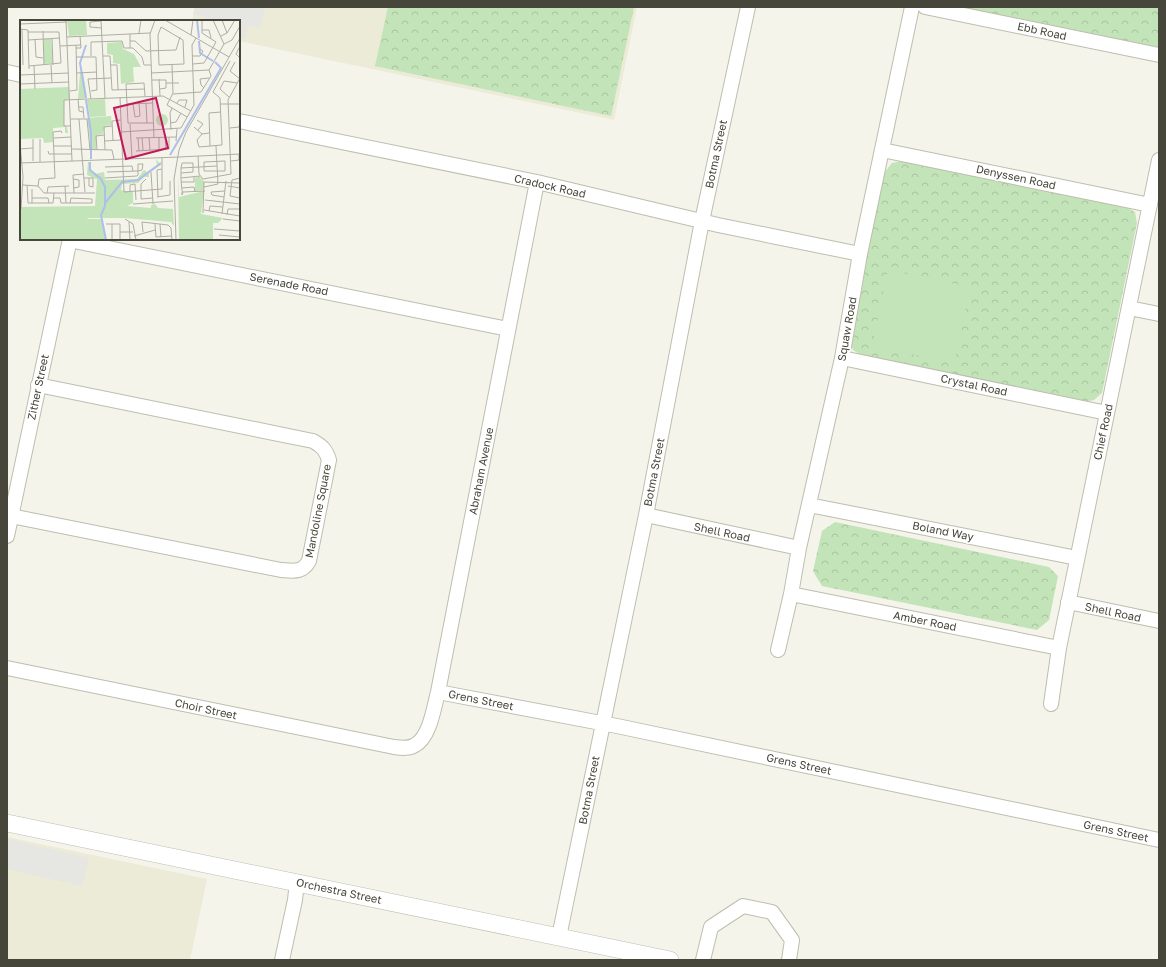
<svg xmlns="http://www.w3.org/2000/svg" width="1166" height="967" viewBox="0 0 1166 967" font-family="'Golos Text',sans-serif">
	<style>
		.education { fill: #ebebd7 }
		.park { fill: url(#park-crowns) }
		.pitch { fill: #c3e3b8 }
		.parking { fill: #e6e6e2 }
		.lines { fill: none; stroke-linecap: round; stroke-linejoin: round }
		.minor-casing { stroke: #bebeae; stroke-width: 16 }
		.tertiary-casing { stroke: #bebeae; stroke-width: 18 }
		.minor { stroke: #fff; stroke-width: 14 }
		.tertiary { stroke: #fff; stroke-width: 17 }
		.labels { text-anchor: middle; stroke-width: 3.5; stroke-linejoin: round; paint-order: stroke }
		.street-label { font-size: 11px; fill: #47463a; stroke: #fff }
		.inset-river { fill: none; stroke: #aec0e9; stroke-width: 2 }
		.inset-road { fill: none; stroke: #afaea4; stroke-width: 1 }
		.view { fill: #c2185b; fill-opacity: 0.15; stroke: #c2185b; stroke-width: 2 }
		.inset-edge { fill: none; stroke: #47463a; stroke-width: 2 }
	</style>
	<defs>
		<pattern id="park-crowns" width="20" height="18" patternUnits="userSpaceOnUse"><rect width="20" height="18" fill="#c3e3b8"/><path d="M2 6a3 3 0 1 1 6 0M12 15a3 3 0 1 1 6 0" fill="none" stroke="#a9c49f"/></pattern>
	</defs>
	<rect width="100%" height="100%" fill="#f4f4eb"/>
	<path class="education" d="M 195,7 L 637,7 L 614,120 L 239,41 L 239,21 L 192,21 Z
		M 7,837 L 207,879 L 190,960 L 7,960 Z"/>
	<path class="park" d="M 388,7 L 634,7 L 611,116 L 375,66 Z
		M 956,7 L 1159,7 L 1159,47 L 1153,48 Z
		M 902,161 L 1126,207 L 1135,212 L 1137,223 L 1102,393 L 1094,400 L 1084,402 L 862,356 L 853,350 L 850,340 L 884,173 L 892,163 Z
		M 835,522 L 1049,567 L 1058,576 L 1049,620 L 1037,630 L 822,586 L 813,571 L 822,531 Z"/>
	<path class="pitch" d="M 888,270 L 970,287 L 954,363 L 872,346 Z"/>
	<path class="parking" d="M 195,7 L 265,7 L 260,28 L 248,25 L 245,39 L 239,37 L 239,21 L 204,21 L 205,17 L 193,14 Z
		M 7,839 L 89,858 L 82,886 L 7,869 Z"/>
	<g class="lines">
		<defs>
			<path id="minor" d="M 925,7 L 1159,55
				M 7,72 L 21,75
				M 239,121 L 537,182 L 718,225 L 860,254
				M 882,150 L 1150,205
				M 69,240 L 508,329
				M 1129,308 L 1159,314
				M 842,358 L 1107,413
				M 809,505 L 1077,558
				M 646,515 L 799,548
				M 11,516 L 281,570 C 294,571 302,573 309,561 L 329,460 C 326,450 322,446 313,441 L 38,385
				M 7,536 L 70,239
				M 791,594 L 1059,648
				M 1068,602 L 1159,621
				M 778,650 L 791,594 L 799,548 L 842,358 L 860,254 L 912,7
				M 7,668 L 394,747 C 401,748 409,749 415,745 C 430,737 434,707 438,692 L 537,182
				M 438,692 L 617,726 L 1159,840
				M 1051,704 L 1059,648 L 1159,160
				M 559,937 L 646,515 L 702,221 L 748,7
				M 282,960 L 295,900 L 297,882
				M 703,960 L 711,927 L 743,906 L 772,912 L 792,940 L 789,960"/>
			<path id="tertiary" d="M 7,823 L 670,960"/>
		</defs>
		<use href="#minor" class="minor-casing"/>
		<use href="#tertiary" class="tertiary-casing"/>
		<use href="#minor" class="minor"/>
		<use href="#tertiary" class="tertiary"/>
	</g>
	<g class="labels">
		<g class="street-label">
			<text transform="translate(1042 31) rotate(12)" y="4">Ebb Road</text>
			<text transform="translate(716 154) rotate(-78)" y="4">Botma Street</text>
			<text transform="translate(1016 177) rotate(12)" y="4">Denyssen Road</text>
			<text transform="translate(550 186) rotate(13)" y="4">Cradock Road</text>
			<text transform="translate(289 284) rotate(11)" y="4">Serenade Road</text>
			<text transform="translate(847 329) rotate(-80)" y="4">Squaw Road</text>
			<text transform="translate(974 385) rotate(12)" y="4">Crystal Road</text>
			<text transform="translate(38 387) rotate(-78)" y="4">Zither Street</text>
			<text transform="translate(1103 432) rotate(-78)" y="4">Chief Road</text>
			<text transform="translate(481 471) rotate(-79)" y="4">Abraham Avenue</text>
			<text transform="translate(654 472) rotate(-79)" y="4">Botma Street</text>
			<text transform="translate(318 511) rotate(-79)" y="4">Mandoline Square</text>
			<text transform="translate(943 531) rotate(11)" y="4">Boland Way</text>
			<text transform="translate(722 532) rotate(12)" y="4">Shell Road</text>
			<text transform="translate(1113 612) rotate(12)" y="4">Shell Road</text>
			<text transform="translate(925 621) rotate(11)" y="4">Amber Road</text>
			<text transform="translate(481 700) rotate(11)" y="4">Grens Street</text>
			<text transform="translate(206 709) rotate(12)" y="4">Choir Street</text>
			<text transform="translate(799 764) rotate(12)" y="4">Grens Street</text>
			<text transform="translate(589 790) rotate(-79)" y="4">Botma Street</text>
			<text transform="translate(1116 831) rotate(12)" y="4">Grens Street</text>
			<text transform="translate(339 891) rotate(12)" y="4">Orchestra Street</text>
		</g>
	</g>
	<g transform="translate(20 20)">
		<rect width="220" height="220" fill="#f4f4eb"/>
		<path d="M 24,19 L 31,19 L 33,43 L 24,44 ZM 60,53 L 63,53 L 67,78 L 58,79 ZM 49,67 L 50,79 L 44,80 L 44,105 L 47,107 L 48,113 L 45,113 L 45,107 L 33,108 L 33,122 L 24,123 L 23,118 L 0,119 L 0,69 ZM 136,139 L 141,145 L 129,153 L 129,157 L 124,157 L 118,163 L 102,164 L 100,170 L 113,172 L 113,183 L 107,186 L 131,188 L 131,185 L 135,184 L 138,188 L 153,189 L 154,206 L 151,202 L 105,198 L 67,198 L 83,211 L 85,209 L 83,220 L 9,220 L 0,215 L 0,187 L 75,186 L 77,159 L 67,155 L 68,142 L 70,142 L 70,148 L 75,154 L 84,152 L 85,160 L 117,159 L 124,150 L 127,152 L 137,145 ZM 158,156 L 159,177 L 184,171 L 181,194 L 203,198 L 198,203 L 193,203 L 193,220 L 159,220 Z" fill="#c3e3b8"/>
		<path d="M136 100a6 6 0 1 1 12 0a6 6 0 1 1-12 0ZM 91,96 L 92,105 L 85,106 L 83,114 L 77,115 L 76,129 L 71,129 L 67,98 ZM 72,155 L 84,155 L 85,160 L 102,160 L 101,172 L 90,182 L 88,187 L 77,187 L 77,159 L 72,158 ZM 179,156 L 184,161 L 184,170 L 175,171 L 175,158 ZM 1,187 L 67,187 L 67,199 L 82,199 L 86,220 L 0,220 Z" fill="#c3e3b8"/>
		<path d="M 47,0 L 66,0 L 67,15 L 49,16 ZM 102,22 L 103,29 L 114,34 L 121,47 L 113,47 L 114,62 L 101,64 L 100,44 L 93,43 L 93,35 L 87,34 L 87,23 ZM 85,79 L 86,96 L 70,97 L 67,80 Z" fill="#c3e3b8"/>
		<path class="inset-river" d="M 177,0 L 179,18M 179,21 L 180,33 L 193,41M 66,78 L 60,43 L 66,25M 66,80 L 71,112 L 71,139M 150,135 L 201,48 L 195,42M 70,142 L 70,150 L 81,159 L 85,167 L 85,186 L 81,195 L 86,220M 85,183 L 102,162 L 118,160 L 141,143"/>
		<path class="inset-road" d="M 46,0 L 52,141M 81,0 L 85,78M 145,0 L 209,37M 193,0 L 204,24M 202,0 L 207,13M 81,1 L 70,2 L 70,7 L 82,8M 0,4 L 47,2M 141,7 L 163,20 L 164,44 L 139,45 L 138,15 ZM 0,9 L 8,10 L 9,49M 2,9 L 3,45M 182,10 L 189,10 L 191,18M 23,11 L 24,45M 8,12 L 39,12 L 41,43 L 9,46M 119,13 L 121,0M 110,14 L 110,28M 171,15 L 173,0M 201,16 L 207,13 L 215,0M 47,17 L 130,13M 15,19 L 16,37 L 23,38M 32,19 L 33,45M 8,20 L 40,18M 110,21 L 115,21 L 126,31 L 156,30 L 160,17M 204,24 L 212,20 L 220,6M 40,26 L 61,25M 220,26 L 216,34 L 220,38M 56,28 L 61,28 L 60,16M 71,36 L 71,22 L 102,21 L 104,28 L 113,28 L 122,37 L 124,45 L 131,45M 83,36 L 90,36 L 92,70 L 125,69M 172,36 L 180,36 L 183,31 L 180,29M 56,37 L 76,37 L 77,70 L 71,71M 215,42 L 210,51 L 220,59M 173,44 L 184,43 L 196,22 L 182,13 L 182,0M 14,45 L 15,69M 31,45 L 32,63M 90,45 L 97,45 L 98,70M 152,45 L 153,73 L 147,85 L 167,97M 189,50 L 204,24M 57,53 L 77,52M 131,53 L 189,50M 0,55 L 49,53M 139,59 L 140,76M 132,60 L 146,60 L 146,68 L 140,69M 146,63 L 159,63M 0,64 L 49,62M 184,68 L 181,65 L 180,59 L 189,58M 50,71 L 57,70 L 56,25M 153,74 L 181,72 L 191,56 L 189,50M 125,76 L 124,63 L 106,64 L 108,103 L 133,103M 100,77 L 104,172 L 142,169 L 142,137M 209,77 L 200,69 L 204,61 L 217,63M 58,79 L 59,91 L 63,92M 71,79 L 68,59 L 91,58M 126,83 L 127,103M 157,83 L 159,80 L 167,80 L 165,87M 107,84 L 133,83M 113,84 L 115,97 L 120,96 L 119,83M 200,84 L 220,84M 58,87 L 63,87 L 64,98M 51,99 L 67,99 L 70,130M 59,99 L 65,172M 177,100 L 183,104 L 178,110M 150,103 L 156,102 L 161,93M 110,104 L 112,138M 51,106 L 44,106 L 44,80 L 143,76 L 171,91M 174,107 L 182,114 L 189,113M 210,108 L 219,107 L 220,102M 151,110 L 150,93 L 152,88M 101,112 L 161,108 L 174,85 L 172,25 L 176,18M 182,114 L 177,120 L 179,127 L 202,125 L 200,78 L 193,72 L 210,41M 139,117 L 139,130M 145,117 L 146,129M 34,118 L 51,117M 116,118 L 156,117M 118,118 L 119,131M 122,118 L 123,130M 129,118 L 130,130M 134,118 L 130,14 L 135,0M 13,119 L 13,141M 20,119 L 20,142M 84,121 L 101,120M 93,121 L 92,101 L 101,100M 156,121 L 157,109M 0,123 L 3,157 L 1,189M 34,126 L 52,126M 190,126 L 189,93 L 201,92M 196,126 L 198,164M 0,129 L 13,128M 52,129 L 92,130 L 94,139M 77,130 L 76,116 L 84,115M 85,130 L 84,107 L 92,106M 28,131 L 29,134 L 52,134M 116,131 L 149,129 L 149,117M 178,136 L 179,154 L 183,159M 159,137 L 220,134M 205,141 L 205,151 L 184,151 L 184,142 ZM 211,141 L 219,140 L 219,134M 0,143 L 159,137M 85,147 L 112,146 L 113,151M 161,148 L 197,146M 131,152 L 133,184M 161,153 L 173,152 L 173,143 L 162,143 L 161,148 L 161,160 L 162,171 L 163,172M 64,158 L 73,158 L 73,167 L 69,166 L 69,158M 85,158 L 117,156 L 118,155 L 118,144 L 123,144 L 122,150 L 118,151 L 87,152M 161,158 L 180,156M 220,158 L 212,160 L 210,176 L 220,178M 53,159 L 59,160 L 59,167 L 53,168M 183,159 L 211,154 L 208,80 L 220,58M 161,162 L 174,162 L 174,157M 184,162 L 220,163M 3,165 L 18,166 L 24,173 L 75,173M 7,165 L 8,183 L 33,183 L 34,173M 18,166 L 19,159 L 35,158 L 33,112 L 41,111 L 42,113M 45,166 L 46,183M 208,166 L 220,168M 184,167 L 198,164M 162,168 L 174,167 L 175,172M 110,172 L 110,165 L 115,164 L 116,180M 162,172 L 162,175 L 163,172 L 185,171M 27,173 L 28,167 L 49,166M 54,173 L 53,155 L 64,154M 137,177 L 150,175 L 150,161M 138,177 L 137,150 L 142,149M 204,177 L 192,175 L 191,172 L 205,171M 12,178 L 28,178 L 29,183M 34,178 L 40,178 L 41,183 L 72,183 L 72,179 L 51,178 L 50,183M 121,179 L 121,164 L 126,159M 121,179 L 133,178M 185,180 L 220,184M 12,183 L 12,169M 113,184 L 153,181M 184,190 L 220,196M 189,191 L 190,186 L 203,187M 183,193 L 184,162M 202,194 L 206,161M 207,195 L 208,189 L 220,189M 105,199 L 113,204 L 116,220M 203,199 L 220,201M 109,202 L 110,220M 86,204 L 100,204 L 100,220M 135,204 L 136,217 L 151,216M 140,204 L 141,217M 194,209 L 220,211M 100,212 L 113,212M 123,212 L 122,202 L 148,205 L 151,208 L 152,220M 199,215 L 220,217M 114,216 L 135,210M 92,220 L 92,204M 156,220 L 154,159 L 159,130 L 166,112 L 220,18"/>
		<path class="view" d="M 136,78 L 148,128 L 106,139 L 94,88 Z"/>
		<rect width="220" height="220" class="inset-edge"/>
	</g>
	<rect width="1166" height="967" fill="none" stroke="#47463a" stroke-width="16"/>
</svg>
